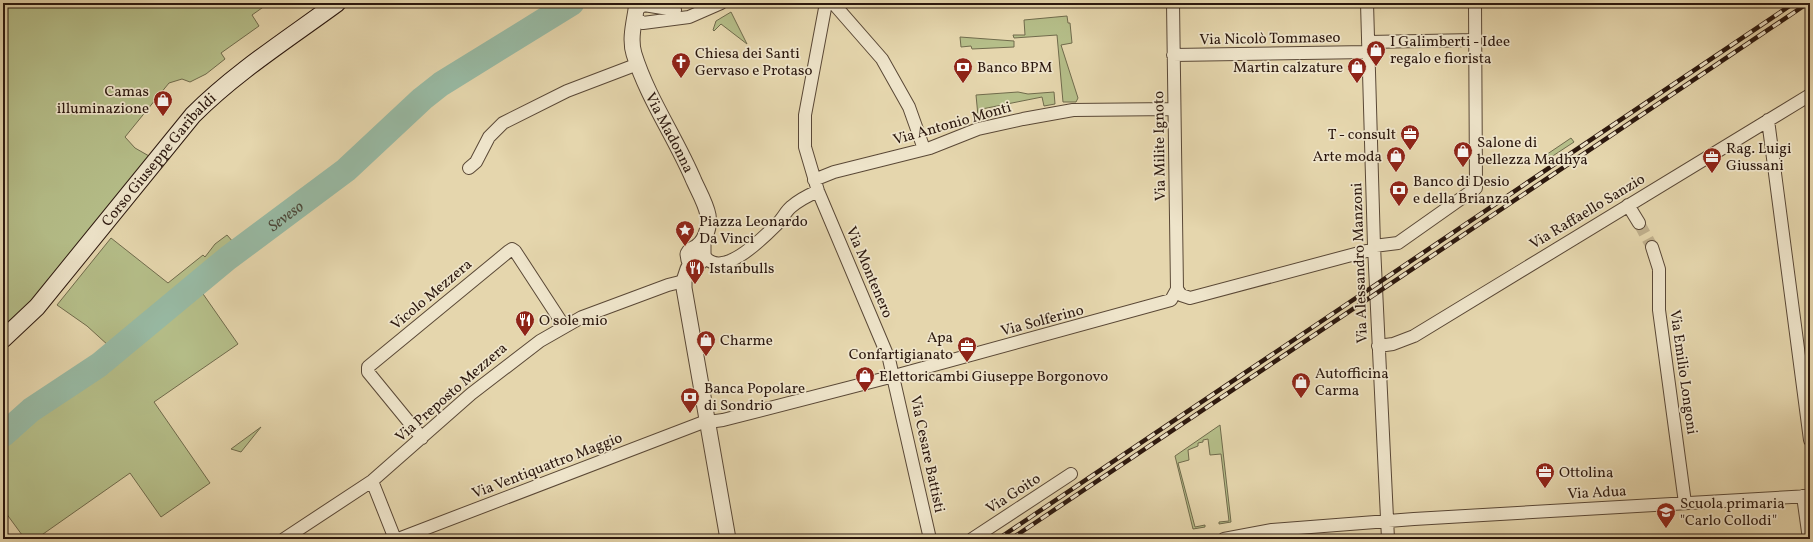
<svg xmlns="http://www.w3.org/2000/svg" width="1813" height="542" viewBox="0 0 1813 542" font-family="Vollkorn,serif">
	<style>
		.green { fill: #b5be89; stroke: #706b4c }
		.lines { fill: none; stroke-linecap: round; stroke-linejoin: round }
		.river { stroke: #98baa4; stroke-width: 25 }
		.minor-tunnel { stroke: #c0b08d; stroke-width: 12; stroke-dasharray: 12 6; stroke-linecap: butt }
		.minor-casing { stroke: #5a4836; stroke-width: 14 }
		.tertiary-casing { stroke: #5a4836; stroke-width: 17 }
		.secondary-casing { stroke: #2c180e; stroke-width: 19 }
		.minor { stroke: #eee4ca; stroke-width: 12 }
		.tertiary { stroke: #eee4ca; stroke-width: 15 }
		.secondary { stroke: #eee4ca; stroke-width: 17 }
		.rail-casing { stroke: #2c180e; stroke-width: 4.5 }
		.rail { stroke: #eee4ca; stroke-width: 3; stroke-dasharray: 9; stroke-linecap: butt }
		.labels { text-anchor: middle; stroke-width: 3.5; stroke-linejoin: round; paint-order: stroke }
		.street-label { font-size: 15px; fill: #2c180e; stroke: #eee4ca }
		.poi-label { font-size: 15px; fill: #2c180e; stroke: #eee4ca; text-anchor: start }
		.water-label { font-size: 16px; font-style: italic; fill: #4c493b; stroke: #eee4ca }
	</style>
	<rect width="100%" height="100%" fill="#e5d6ad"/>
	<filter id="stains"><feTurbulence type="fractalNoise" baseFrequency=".005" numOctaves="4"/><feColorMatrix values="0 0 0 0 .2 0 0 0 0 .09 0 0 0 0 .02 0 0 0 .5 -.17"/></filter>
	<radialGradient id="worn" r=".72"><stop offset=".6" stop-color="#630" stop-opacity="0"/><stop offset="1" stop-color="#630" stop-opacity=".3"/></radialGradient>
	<path class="green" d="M 3,3 L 269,3 L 252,15 L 259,26 L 221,53 L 225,59 L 206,74 L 190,82 L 182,79 L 169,83 L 125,137 L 135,148 L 149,156 L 44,287 L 3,329 Z
		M 731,12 L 747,44 L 721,24 L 714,31 L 713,30 L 716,21 Z
		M 1067,16 L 1068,23 L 1070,23 L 1072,43 L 1061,45 L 1078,98 L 1076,102 L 1063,102 L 1057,35 L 1014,38 L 1013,35 L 1025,35 L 1024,20 Z
		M 960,37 L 1014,41 L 1014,47 L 972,49 L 971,46 L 961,47 Z
		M 1018,92 L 1028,94 L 1054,92 L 1055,104 L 1044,106 L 1042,97 L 982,109 L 982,116 L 978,116 L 976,95 Z
		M 1571,138 L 1574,142 L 1539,165 L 1537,161 Z
		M 227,235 L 234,243 L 109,346 L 87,326 L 57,305 L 111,238 L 168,283 L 203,255 L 205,257 L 215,244 Z
		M 201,291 L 238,344 L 154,402 L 210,483 L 161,517 L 130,473 L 36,539 L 25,539 L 3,509 L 3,446 L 31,420 L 107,369 Z
		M 1220,425 L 1231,522 L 1219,524 L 1219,522 L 1229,521 L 1221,454 L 1210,455 L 1208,439 L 1203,440 L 1203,442 L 1198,443 L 1198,446 L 1188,450 L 1189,460 L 1178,463 L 1195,527 L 1205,525 L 1205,527 L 1193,529 L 1175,456 Z
		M 261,427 L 241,452 L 231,449 Z"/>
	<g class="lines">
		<path class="river" id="s1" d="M 3,435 L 31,410 L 99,365 L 228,258 L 346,170 L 422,99 L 441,84 L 572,3"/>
		<path class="minor-tunnel" d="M 1639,223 L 1652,247"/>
		<defs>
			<path id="minor" d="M 826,3 L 805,115 L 805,147 L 818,191 L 889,359 L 930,539
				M 833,3 L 882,59 L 909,107 L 924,149
				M 1367,3 L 1374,246 L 1388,539
				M 675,10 L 644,5 L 637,9 L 635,15 L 638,20 L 643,23 L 689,17 L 721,3
				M 1368,42 L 1475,40
				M 1173,55 L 1368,52
				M 1768,120 L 1810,440
				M 469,168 L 476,162 L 489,137 L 503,123 L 567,91 L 638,64
				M 814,180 L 834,172 L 930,148 L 978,129 L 1023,119 L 1073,110 L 1174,109
				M 1628,205 L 1639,223
				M 1374,246 L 1398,243 L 1476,188 L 1475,3
				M 1652,247 L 1659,269 L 1659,310 L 1685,503
				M 703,254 C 720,283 764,237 778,223 C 783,218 786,211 791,207 C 799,200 809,195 818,191
				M 1177,289 L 1181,295 L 1190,298 L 1374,249
				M 1378,346 L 1393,344 L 1414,336 L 1810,95
				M 422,438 L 368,372 L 368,367 L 509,251 L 512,249 L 515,251 L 564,326
				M 372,481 L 395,539
				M 1803,496 L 1809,539
				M 284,539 L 372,481 L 471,394 L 540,341 L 582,317 L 668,285 L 684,281
				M 398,539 L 701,423 L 723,420 L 894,376 L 1171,300 L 1177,289 L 1173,3
				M 972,539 L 1071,474
				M 1224,539 L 1272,530 L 1414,519 L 1810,496"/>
			<g id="tertiary">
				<path id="s2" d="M 637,3 C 635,20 629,38 634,54 C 648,99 676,138 694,181 C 699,192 706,204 708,215 C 710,228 705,244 693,249"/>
				<path d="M 690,251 L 688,254 L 689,260 L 694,264 L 700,262 L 703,257 L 703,241"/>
				<path d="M 688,269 L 684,281 L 684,288 L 728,539"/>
			</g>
			<g id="secondary">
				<path id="s3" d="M 3,339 L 37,307 L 193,115 C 236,72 288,39 337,3"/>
			</g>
		</defs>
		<use href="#minor" class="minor-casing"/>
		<use href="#tertiary" class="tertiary-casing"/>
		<use href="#secondary" class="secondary-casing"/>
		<use href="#minor" class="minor"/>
		<use href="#tertiary" class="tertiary"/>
		<use href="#secondary" class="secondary"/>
		<defs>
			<path id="rail" d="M 998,539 L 1794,3
				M 1011,539 L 1808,3"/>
		</defs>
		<use href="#rail" class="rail-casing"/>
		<use href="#rail" class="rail"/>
	</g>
	<defs>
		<symbol id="shop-pin" viewBox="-11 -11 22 30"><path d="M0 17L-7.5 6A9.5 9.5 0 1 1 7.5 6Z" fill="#8f2418" stroke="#eee4ca"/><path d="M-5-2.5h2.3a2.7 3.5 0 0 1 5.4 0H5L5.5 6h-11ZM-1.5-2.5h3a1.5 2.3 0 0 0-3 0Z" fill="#fff"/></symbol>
		<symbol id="church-pin" viewBox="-11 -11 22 30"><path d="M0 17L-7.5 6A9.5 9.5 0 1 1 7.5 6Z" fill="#8f2418" stroke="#eee4ca"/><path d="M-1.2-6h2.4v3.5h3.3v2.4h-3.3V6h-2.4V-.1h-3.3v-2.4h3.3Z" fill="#fff"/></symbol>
		<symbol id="bank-pin" viewBox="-11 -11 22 30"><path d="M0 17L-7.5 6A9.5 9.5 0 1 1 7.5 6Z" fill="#8f2418" stroke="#eee4ca"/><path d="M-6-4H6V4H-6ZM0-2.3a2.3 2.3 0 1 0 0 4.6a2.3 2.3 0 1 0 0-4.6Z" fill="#fff"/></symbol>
		<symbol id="office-pin" viewBox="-11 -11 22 30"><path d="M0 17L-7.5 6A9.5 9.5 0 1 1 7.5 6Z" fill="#8f2418" stroke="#eee4ca"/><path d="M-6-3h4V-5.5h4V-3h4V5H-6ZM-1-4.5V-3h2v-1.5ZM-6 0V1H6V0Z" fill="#fff"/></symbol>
		<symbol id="sight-pin" viewBox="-11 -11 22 30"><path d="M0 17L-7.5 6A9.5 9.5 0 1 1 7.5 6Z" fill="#8f2418" stroke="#eee4ca"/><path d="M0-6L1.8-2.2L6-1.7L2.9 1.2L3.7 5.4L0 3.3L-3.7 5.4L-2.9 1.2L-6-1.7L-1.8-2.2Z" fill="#fff"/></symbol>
		<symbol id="restaurant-pin" viewBox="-11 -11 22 30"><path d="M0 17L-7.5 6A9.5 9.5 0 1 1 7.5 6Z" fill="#8f2418" stroke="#eee4ca"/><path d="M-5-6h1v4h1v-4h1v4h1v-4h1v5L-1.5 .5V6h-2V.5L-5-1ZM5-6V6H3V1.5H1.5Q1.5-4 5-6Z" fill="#fff"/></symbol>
		<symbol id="school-pin" viewBox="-11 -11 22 30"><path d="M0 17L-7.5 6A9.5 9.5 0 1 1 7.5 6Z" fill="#8f2418" stroke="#eee4ca"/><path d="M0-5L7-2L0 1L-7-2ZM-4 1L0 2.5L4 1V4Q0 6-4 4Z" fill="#fff"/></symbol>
	</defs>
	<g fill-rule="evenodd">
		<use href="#shop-pin" x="1365" y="39" width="22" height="30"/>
		<use href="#church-pin" x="670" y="51" width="22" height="30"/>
		<use href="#bank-pin" x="952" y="56" width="22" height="30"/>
		<use href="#shop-pin" x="1346" y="56" width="22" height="30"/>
		<use href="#shop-pin" x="152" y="89" width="22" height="30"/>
		<use href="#office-pin" x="1399" y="123" width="22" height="30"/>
		<use href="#shop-pin" x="1452" y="140" width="22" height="30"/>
		<use href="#shop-pin" x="1385" y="145" width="22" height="30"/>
		<use href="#office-pin" x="1701" y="146" width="22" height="30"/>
		<use href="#bank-pin" x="1388" y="179" width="22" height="30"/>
		<use href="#sight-pin" x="674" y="219" width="22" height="30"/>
		<use href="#restaurant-pin" x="684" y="257" width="22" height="30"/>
		<use href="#restaurant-pin" x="514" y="309" width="22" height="30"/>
		<use href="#shop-pin" x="695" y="329" width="22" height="30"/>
		<use href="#office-pin" x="956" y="335" width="22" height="30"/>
		<use href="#shop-pin" x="854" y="365" width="22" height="30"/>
		<use href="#shop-pin" x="1290" y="371" width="22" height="30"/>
		<use href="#bank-pin" x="679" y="386" width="22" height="30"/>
		<use href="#office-pin" x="1534" y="461" width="22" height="30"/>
		<use href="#school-pin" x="1655" y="501" width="22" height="30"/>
	</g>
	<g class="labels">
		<g class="street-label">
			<text transform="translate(1270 38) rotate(-1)" y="5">Via Nicolò Tommaseo</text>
			<text transform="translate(952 123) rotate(-16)" y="5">Via Antonio Monti</text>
			<text dy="5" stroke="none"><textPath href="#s2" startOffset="138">Via Madonna</textPath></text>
			<text transform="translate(1159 146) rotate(-91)" y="5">Via Milite Ignoto</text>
			<text dy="5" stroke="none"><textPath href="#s3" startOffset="238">Corso Giuseppe Garibaldi</textPath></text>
			<text transform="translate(1587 211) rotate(-31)" y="5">Via Raffaello Sanzio</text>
			<text transform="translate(1359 263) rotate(-92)" y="5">Via Alessandro Manzoni</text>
			<text transform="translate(870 272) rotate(67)" y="5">Via Montenero</text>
			<text transform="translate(431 294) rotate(-40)" y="5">Vicolo Mezzera</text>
			<text transform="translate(1042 320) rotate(-15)" y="5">Via Solferino</text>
			<text transform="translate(1684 372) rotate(82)" y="5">Via Emilio Longoni</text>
			<text transform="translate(451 392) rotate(-41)" y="5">Via Preposto Mezzera</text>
			<text transform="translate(928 454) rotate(78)" y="5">Via Cesare Battisti</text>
			<text transform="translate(547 465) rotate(-21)" y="5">Via Ventiquattro Maggio</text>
			<text transform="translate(1597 492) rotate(-3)" y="5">Via Adua</text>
			<text transform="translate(1013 493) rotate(-33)" y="5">Via Goito</text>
		</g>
		<g class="poi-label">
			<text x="1390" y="46">I Galimberti - Idee<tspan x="1390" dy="17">regalo e fiorista</tspan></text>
			<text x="695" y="58">Chiesa dei Santi<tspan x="695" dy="17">Gervaso e Protaso</tspan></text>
			<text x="977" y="72">Banco BPM</text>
			<text x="1343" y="72" text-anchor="end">Martin calzature</text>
			<text x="149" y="96" text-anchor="end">Camas<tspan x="149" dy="17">illuminazione</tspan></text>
			<text x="1396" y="139" text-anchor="end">T - consult</text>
			<text x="1477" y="147">Salone di<tspan x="1477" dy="17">bellezza Madhya</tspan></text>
			<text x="1726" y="153">Rag. Luigi<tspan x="1726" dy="17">Giussani</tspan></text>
			<text x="1382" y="161" text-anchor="end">Arte moda</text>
			<text x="1413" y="186">Banco di Desio<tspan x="1413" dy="17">e della Brianza</tspan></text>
			<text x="699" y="226">Piazza Leonardo<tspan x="699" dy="17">Da Vinci</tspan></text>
			<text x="709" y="273">Istanbulls</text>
			<text x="539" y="325">O sole mio</text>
			<text x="953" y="342" text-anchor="end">Apa<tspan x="953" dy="17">Confartigianato</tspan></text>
			<text x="720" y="345">Charme</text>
			<text x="1315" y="378">Autofficina<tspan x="1315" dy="17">Carma</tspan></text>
			<text x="879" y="381">Elettoricambi Giuseppe Borgonovo</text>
			<text x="704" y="393">Banca Popolare<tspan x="704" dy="17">di Sondrio</tspan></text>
			<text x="1559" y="477">Ottolina</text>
			<text x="1680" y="508">Scuola primaria<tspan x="1680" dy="17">"Carlo Collodi"</tspan></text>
		</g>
		<g class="water-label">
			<text dy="6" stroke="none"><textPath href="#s1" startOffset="358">Seveso</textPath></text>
		</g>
	</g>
	<rect width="1813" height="542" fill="none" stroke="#e5d6ad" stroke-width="16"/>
	<rect x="4" y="4" width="1805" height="534" fill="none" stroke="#2c180e" stroke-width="2"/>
	<rect x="8" y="8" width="1797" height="526" fill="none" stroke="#2c180e"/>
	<rect width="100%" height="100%" filter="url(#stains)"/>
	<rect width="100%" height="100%" fill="url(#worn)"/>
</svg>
